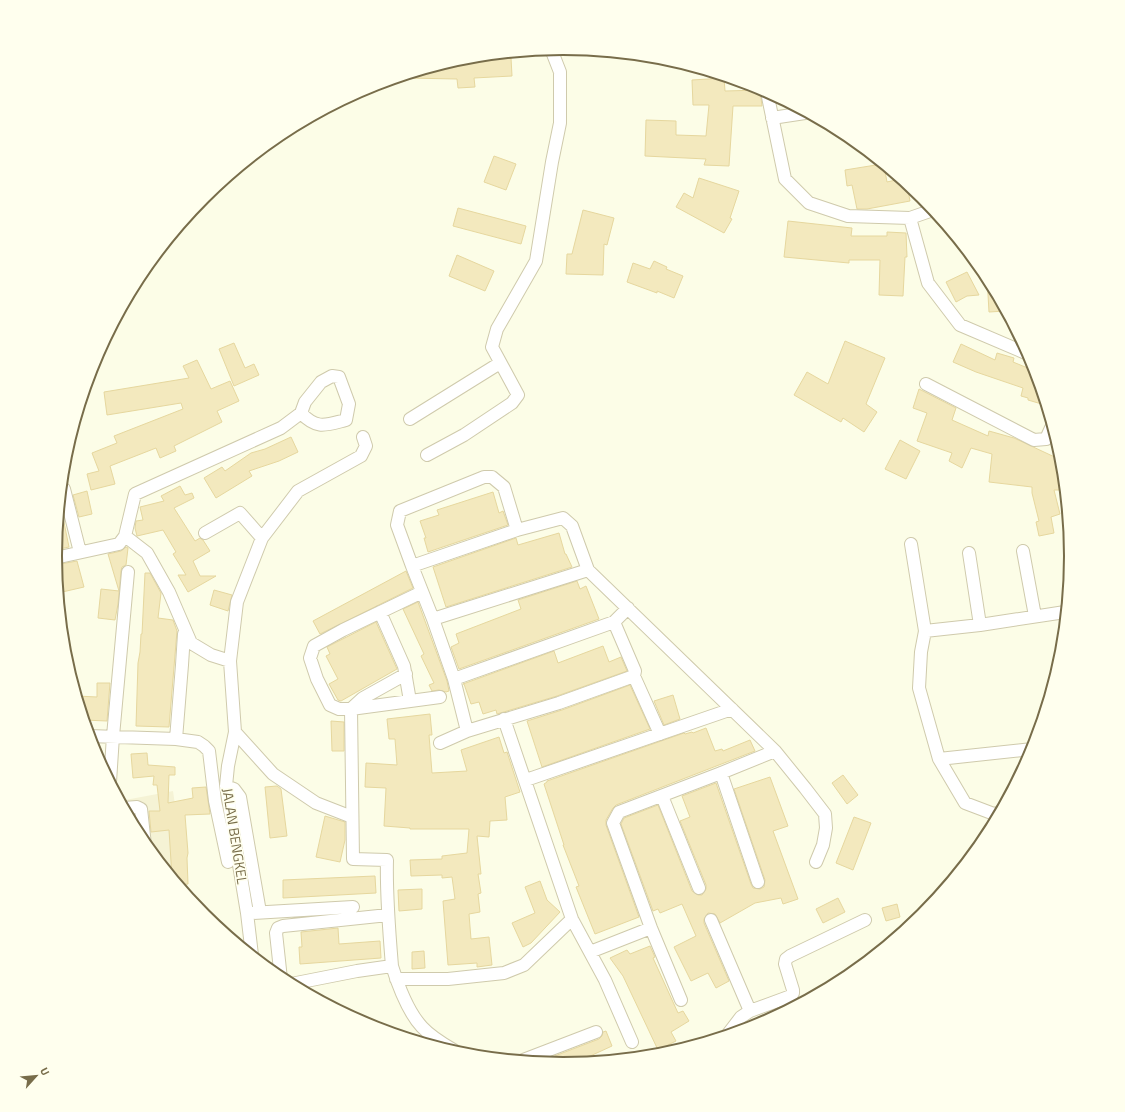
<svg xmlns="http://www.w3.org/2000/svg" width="1125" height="1112" viewBox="0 0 1125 1112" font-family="'Titillium Web',sans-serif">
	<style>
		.residential { fill: #f5f3d5 }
		.building { fill: #f3e9be; stroke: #e6d79e }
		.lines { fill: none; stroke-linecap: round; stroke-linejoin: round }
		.minor-casing { stroke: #cfcaac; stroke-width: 14 }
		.minor { stroke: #fff; stroke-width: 12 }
		.labels { text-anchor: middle; stroke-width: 3; stroke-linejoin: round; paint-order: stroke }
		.street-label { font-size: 14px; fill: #786d4a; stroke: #ffe }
		.rim { fill: none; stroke: #786d4a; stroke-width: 2 }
	</style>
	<rect width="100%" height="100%" fill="#fcfde7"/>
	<path class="residential" d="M 173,791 L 188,896 L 140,838 L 120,801 Z"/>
	<path class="building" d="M 507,53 L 507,58 L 511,58 L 512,76 L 474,78 L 475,87 L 458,88 L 457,79 L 406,78 L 405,75 L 464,58 L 472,57 L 473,60 L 495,59 L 495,55 Z
		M 724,78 L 725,91 L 760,90 L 762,106 L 733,106 L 729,166 L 704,165 L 706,159 L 645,156 L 646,120 L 676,121 L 676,135 L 706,136 L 709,105 L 693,105 L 692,80 Z
		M 494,156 L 516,164 L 506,190 L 484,182 Z
		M 882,164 L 884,166 L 887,182 L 900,179 L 907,185 L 910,201 L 867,209 L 857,209 L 852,185 L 847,186 L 845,170 Z
		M 699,178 L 739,191 L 730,218 L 732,219 L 724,233 L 676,207 L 684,193 L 693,198 Z
		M 458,208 L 526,226 L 521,244 L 453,226 Z
		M 583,210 L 614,218 L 607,245 L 604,244 L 603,275 L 566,274 L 567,254 L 572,254 Z
		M 788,221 L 852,228 L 851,236 L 887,236 L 887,232 L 906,233 L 907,257 L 905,257 L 903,296 L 879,295 L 880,260 L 849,260 L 849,263 L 784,257 Z
		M 457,255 L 494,271 L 485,291 L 449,276 Z
		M 654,261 L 667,267 L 666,269 L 683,276 L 674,298 L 657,291 L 657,293 L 627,282 L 633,263 L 650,269 Z
		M 967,272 L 979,295 L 967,296 L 956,302 L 946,282 Z
		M 987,277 L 999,300 L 1005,311 L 989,312 Z
		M 845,341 L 885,358 L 866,404 L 877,412 L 864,432 L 843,418 L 841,422 L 794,395 L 807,372 L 828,384 Z
		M 234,343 L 245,368 L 254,364 L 259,375 L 234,386 L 219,349 Z
		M 961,344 L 995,360 L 997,353 L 1014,358 L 1013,362 L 1035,371 L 1045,405 L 1028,400 L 1028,398 L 1021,396 L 1023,388 L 976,372 L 953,362 Z
		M 197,360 L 211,389 L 230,381 L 239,401 L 217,411 L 222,422 L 174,446 L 176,451 L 160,458 L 156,448 L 110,466 L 115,484 L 91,490 L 87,474 L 99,471 L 92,453 L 117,443 L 114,436 L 183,409 L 181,403 L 107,415 L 104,392 L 189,378 L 183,366 Z
		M 919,389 L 956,408 L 952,420 L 988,436 L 989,431 L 1014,438 L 1061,460 L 1064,490 L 1054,490 L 1060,514 L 1051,517 L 1054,533 L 1039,536 L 1036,522 L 1039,521 L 1032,493 L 1032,487 L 989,482 L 992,454 L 971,448 L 962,468 L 949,461 L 952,453 L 917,441 L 927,413 L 913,408 Z
		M 291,437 L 298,452 L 279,461 L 249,471 L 252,476 L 216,498 L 204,478 L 222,467 L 225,471 L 251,453 L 265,449 Z
		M 900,440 L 920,451 L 906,479 L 885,469 Z
		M 180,486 L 185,495 L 192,493 L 194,498 L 174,508 L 195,541 L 200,538 L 203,540 L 210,551 L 193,561 L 200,576 L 216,576 L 188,592 L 178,575 L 186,575 L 173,554 L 176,552 L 163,530 L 137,536 L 135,528 L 136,521 L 143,520 L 140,507 L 164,501 L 161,496 Z
		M 87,491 L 92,514 L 79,517 L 73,495 Z
		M 493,492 L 499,513 L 503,511 L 508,525 L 428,552 L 424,538 L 426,538 L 420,521 L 439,515 L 437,510 Z
		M 60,503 L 69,547 L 55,550 L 56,542 Z
		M 559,533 L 565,554 L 566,554 L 572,567 L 446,607 L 433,567 L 516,538 L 518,545 Z
		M 126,547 L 128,548 L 126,565 L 122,567 L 121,571 L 118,604 L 115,620 L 98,618 L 101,589 L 119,591 L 108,554 L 121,551 Z
		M 77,561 L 84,587 L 58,593 L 55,565 Z
		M 406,571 L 413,588 L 320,634 L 313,621 Z
		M 145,573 L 150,573 L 161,593 L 158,618 L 173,620 L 177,631 L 169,727 L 136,726 L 138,663 L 140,652 L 141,634 L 142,634 Z
		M 577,581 L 580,589 L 586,586 L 599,619 L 459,669 L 451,647 L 459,643 L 456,634 L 521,609 L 518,600 Z
		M 214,590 L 232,595 L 228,611 L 210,605 Z
		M 418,602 L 447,681 L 449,691 L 446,692 L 439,690 L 432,691 L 429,685 L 434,683 L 421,656 L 424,654 L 403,609 Z
		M 376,622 L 397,669 L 341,701 L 338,700 L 329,684 L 338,679 L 326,656 L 330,654 L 327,647 Z
		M 603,646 L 609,662 L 621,657 L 627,671 L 557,696 L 497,714 L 496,710 L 483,714 L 479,702 L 471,704 L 464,684 L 463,684 L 554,651 L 558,663 Z
		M 97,683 L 110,683 L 107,721 L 84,720 L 77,696 L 97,697 Z
		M 630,685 L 650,729 L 542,767 L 527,721 L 562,710 Z
		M 673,695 L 680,719 L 664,725 L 654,701 Z
		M 430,714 L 432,735 L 429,735 L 432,773 L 467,771 L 461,750 L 499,737 L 504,753 L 507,752 L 520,792 L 505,797 L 507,820 L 490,821 L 489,837 L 477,836 L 481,874 L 478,874 L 481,893 L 478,894 L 480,912 L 469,914 L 471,939 L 489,937 L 492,965 L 477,967 L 477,963 L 448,965 L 443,901 L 455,899 L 452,877 L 442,878 L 442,875 L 411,876 L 410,860 L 442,859 L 442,856 L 467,853 L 469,829 L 410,829 L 410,828 L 384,826 L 386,788 L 365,787 L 366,763 L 397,765 L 395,739 L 389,739 L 387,719 Z
		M 331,721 L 344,722 L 344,751 L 332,751 Z
		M 706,728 L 715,751 L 722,749 L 723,751 L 750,740 L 755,751 L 616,805 L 613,808 L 606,820 L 606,825 L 639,917 L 595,934 L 576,887 L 579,886 L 563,845 L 564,845 L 544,784 L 547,782 L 547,781 L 684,733 L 685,734 L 692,732 L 693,733 Z
		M 147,753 L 148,765 L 175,767 L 175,775 L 169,775 L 168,803 L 193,798 L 192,788 L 206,787 L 210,814 L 185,815 L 188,853 L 187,858 L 188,884 L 178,885 L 172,877 L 169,830 L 151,832 L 149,811 L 160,811 L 157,785 L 153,785 L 154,776 L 133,778 L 131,754 Z
		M 843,775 L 858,795 L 847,804 L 832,783 Z
		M 770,777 L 788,826 L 773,831 L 798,899 L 783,904 L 781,898 L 755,903 L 720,923 L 715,914 L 708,913 L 704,919 L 704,923 L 729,981 L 716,988 L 708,973 L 691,981 L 674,947 L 696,936 L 682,904 L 660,913 L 658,909 L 653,911 L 621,824 L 624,818 L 658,805 L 692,891 L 698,895 L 702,895 L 706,889 L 706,885 L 680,821 L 690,817 L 682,796 L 716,783 L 751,884 L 753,888 L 760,889 L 764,887 L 765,880 L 734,789 Z
		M 277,786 L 281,789 L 287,836 L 270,838 L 265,787 Z
		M 128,815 L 134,815 L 136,830 L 132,823 Z
		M 325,816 L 345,822 L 345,840 L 340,862 L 316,857 Z
		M 854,817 L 871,823 L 853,870 L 836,863 Z
		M 375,876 L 376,893 L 283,898 L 283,880 Z
		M 540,881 L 547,900 L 560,912 L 531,943 L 523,947 L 512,923 L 535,913 L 525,887 Z
		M 422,889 L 422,909 L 399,911 L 398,890 Z
		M 838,898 L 845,912 L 823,923 L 816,909 Z
		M 897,904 L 900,917 L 886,921 L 882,908 Z
		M 338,928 L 339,944 L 380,941 L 381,958 L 300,964 L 299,947 L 302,947 L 301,932 Z
		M 650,946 L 655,957 L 653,958 L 678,1013 L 683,1011 L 689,1021 L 671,1032 L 676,1041 L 658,1050 L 623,976 L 610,958 L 627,950 L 630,954 Z
		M 424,951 L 425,968 L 412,969 L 412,952 Z
		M 606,1031 L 612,1046 L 575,1063 L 562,1064 L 539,1062 L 599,1039 L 602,1036 L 603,1032 Z"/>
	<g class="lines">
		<defs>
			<path id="minor" d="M 767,92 L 785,179 L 809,203 L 848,216 L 910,218 L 933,210
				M 772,118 L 805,113
				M 910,218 L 928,283 L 960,325 L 1028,354
				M 926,384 L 1034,440 L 1046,439 L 1051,428
				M 410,419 L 500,363
				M 427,455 L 464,435 L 512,403 L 518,395 L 492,347 L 497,329 L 536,261 L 552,162 L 560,123 L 560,72 L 551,49
				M 64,489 L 80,552
				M 205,533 L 240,513 L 262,538
				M 125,536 L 147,553 L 169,592 L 191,643 L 211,655 L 230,661
				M 911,544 L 925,631 L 921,652 L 919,688 L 939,759 L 965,803 L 994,814 L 998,813
				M 1023,551 L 1035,616
				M 969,553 L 980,625
				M 55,558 L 119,544 L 125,536 L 135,494 L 281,428 L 301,413 L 305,402 L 321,382 L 332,376 L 339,377 L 349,404 L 346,420 C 326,425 317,430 301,413
				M 412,566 L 397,525 L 400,511 L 484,477 L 492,477 L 504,487 L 517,530
				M 420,593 L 343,630 L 314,646 L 310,658 L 317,679 L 330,705 L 339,709 L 351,709 L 440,697
				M 380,612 L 404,666 L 410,701
				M 433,619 L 588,570
				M 614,622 L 635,671 L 634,676 L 559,703 L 467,731 L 454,679 L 614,622 L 628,608
				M 925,631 L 980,625 L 1065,612
				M 634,676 L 660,734
				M 454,679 L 433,619 L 412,566 L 517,530 L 563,518 L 572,526 L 588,570 L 775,751 L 805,788 L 825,814 L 826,828 L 823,845 L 816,862
				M 504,719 L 572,919 L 605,980 L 632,1042
				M 235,732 L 273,774 L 316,803 L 352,817
				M 89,736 L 176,739 L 198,742 L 204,746 L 209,751 L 215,801 L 228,862
				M 176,739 L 182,665 L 184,634
				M 440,743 L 467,731
				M 939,759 L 1032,749
				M 721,773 L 758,882
				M 526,780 L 732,709
				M 110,782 L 113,736 L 128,572
				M 226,786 L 234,789 L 240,797 L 260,912
				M 662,796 L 699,888
				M 124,808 L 137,807 L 141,809 L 145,845
				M 252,913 L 353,907
				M 711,920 L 750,1011
				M 590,952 L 651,928
				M 252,955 L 247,913 L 226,786 L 228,766 L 235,732 L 230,661 L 237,602 L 262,538 L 298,491 L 361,456 L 366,446 L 363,437
				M 392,966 C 389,930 386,895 387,860 L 353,859 L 351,709 L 363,698 L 406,674
				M 281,979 L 276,933 L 278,928 L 283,926 L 388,915
				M 396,979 L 448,979 L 504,973 L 524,965 L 572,919
				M 291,984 L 357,971 L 392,966 C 398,985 408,1012 422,1027 C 432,1038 445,1045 457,1052
				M 681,1000 L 651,928 L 613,823 L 619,812 L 721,773 L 775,751
				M 728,1034 L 741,1017 L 750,1011 L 791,996 L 793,993 L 793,990 L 785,964 L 786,959 L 790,956 L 865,920
				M 523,1060 L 596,1032"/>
		</defs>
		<use href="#minor" class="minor-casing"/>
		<use href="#minor" class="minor"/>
	</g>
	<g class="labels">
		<g class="street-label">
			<text transform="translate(235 836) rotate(81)" y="5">JALAN BENGKEL</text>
		</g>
	</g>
	<path d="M0 0H1125V1112H0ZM62 556a501 501 0 1 1 1002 0a501 501 0 1 1-1002 0Z" fill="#ffe" fill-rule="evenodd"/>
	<path class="rim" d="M62 556a501 501 0 1 1 1002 0a501 501 0 1 1-1002 0Z"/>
	<g transform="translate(36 1076) rotate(63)" stroke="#ffffee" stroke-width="3" paint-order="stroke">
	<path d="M0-3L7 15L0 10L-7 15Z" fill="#786d4a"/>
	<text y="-6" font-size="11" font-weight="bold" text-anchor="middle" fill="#786d4a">U</text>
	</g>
</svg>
